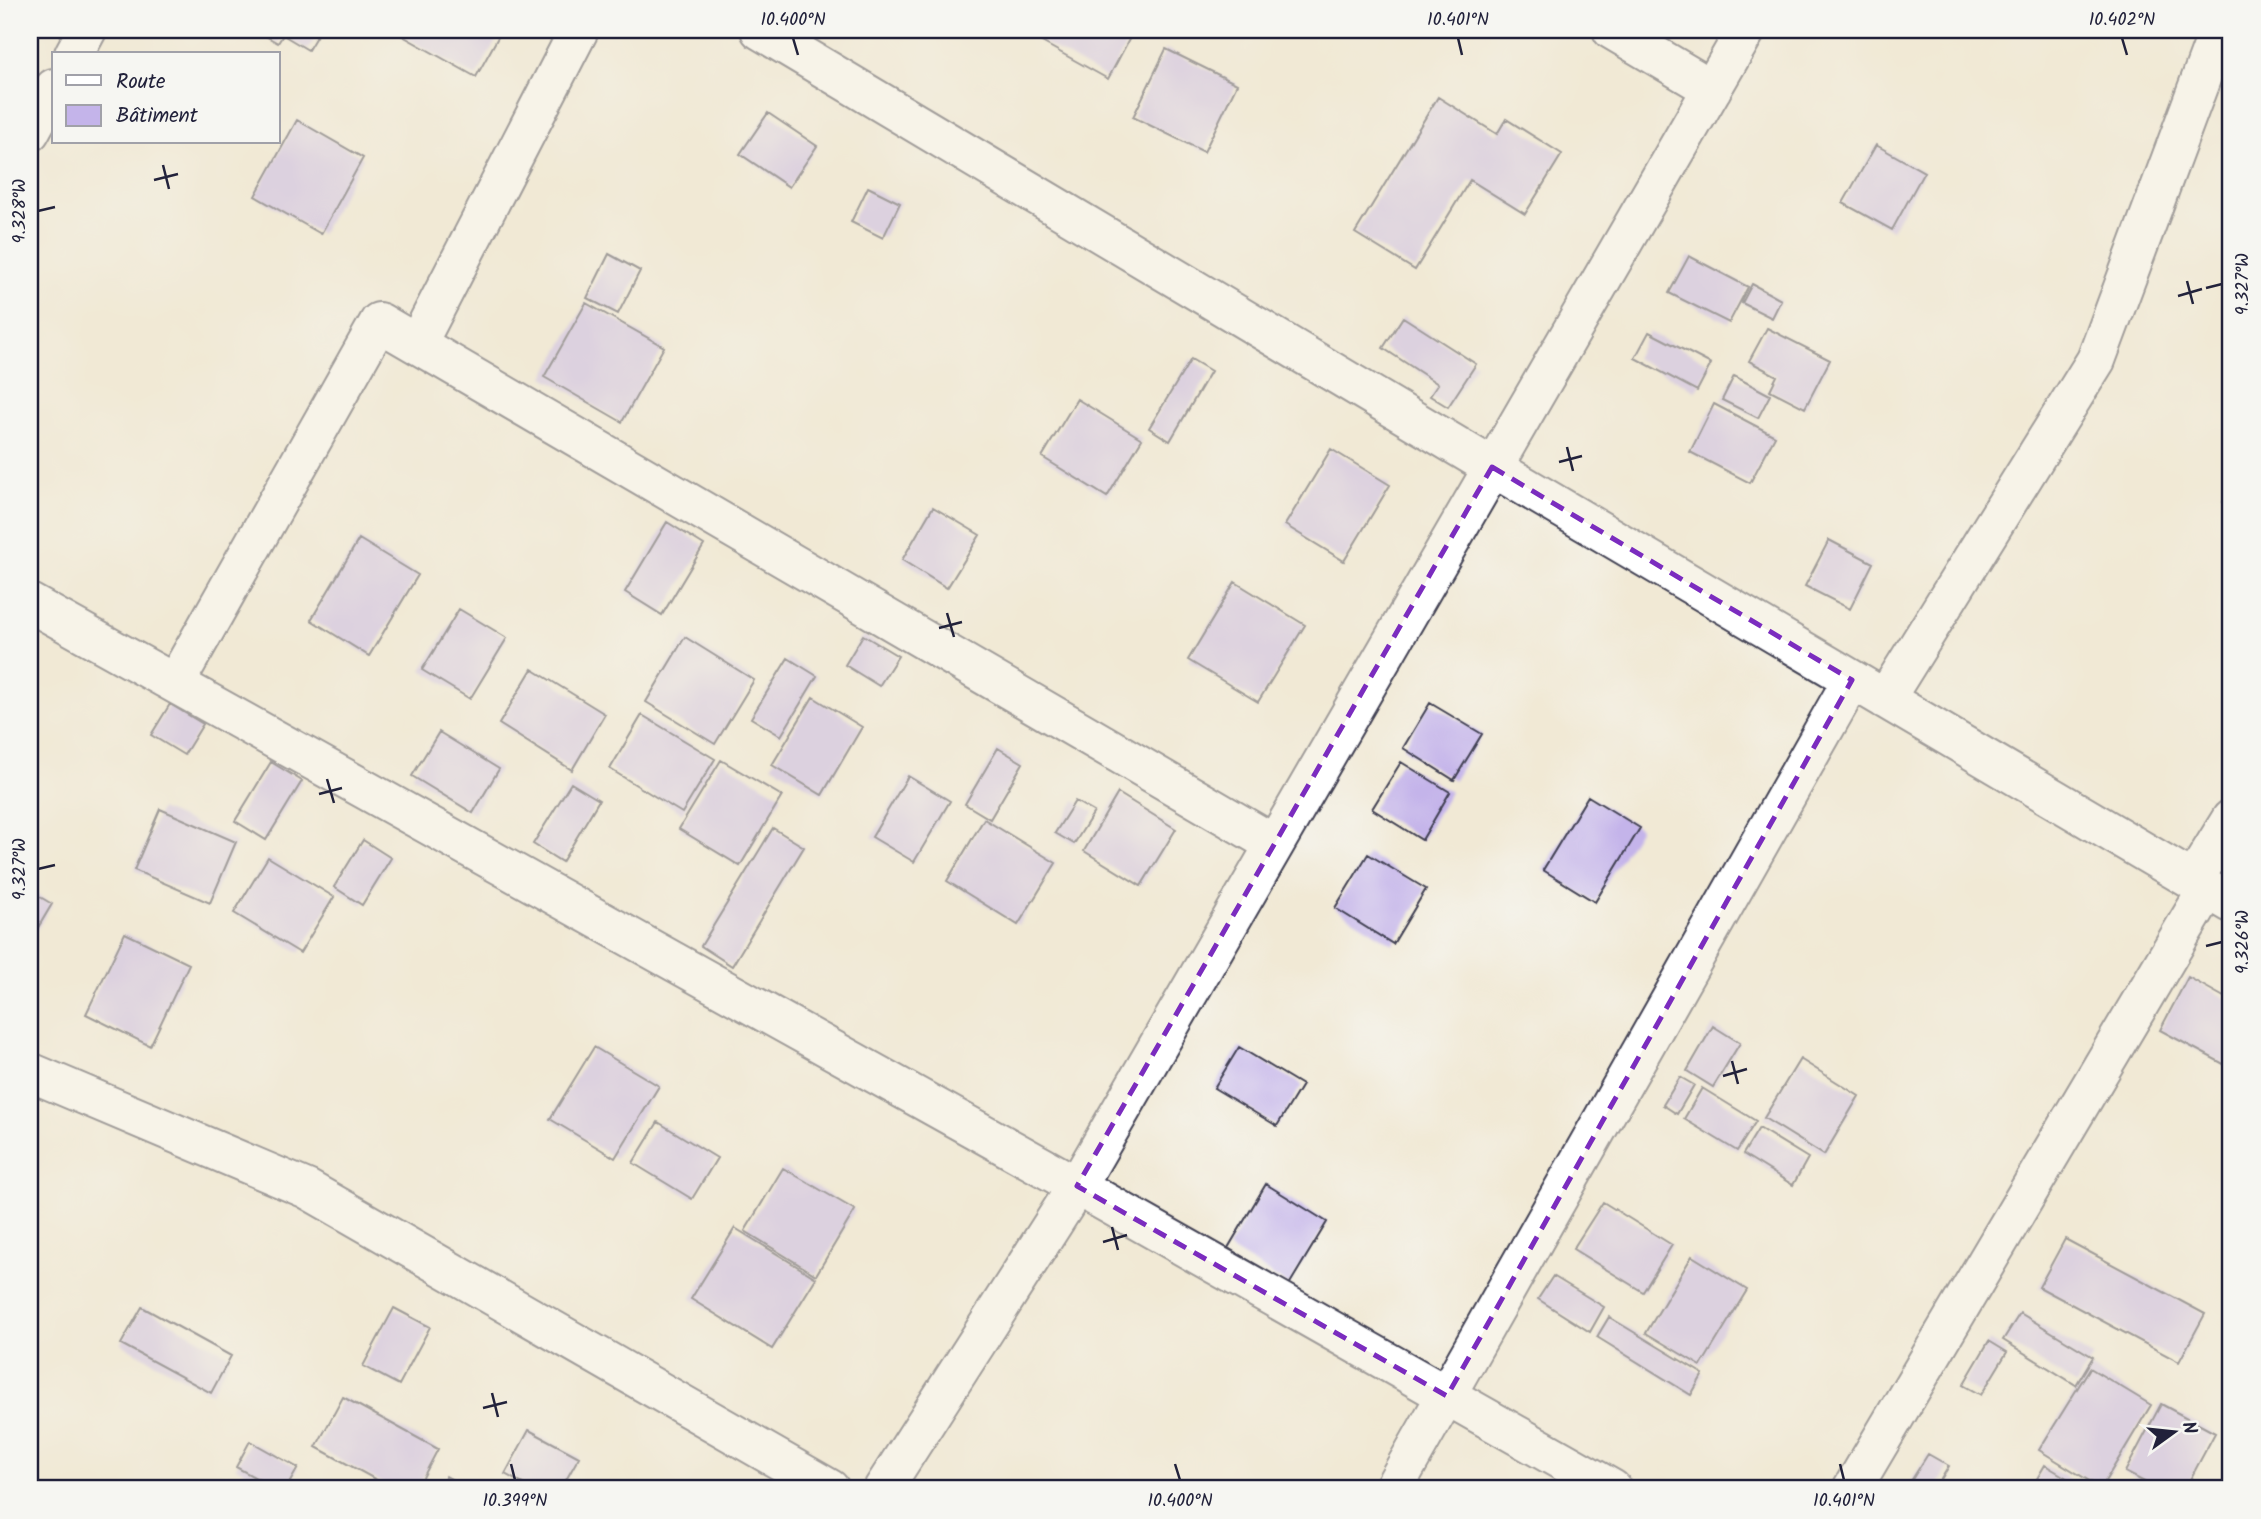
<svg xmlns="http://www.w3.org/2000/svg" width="2261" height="1519" viewBox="0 0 2261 1519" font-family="Kalam,sans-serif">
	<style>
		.building { fill: #c4b4ea }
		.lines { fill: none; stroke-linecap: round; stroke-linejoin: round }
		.minor-casing { stroke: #414052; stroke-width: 42 }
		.minor { stroke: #fff; stroke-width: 38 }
		.marked { fill: none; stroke: #7b2cbf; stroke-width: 5; stroke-dasharray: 14 9; stroke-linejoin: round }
		.ticks { fill: none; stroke: #22223b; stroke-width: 2.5 }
		.neatline { fill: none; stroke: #22223b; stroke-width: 2.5 }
		.ticks-label { font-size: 18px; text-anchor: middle; fill: #22223b }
	</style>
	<rect width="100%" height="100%" fill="#f6f6f2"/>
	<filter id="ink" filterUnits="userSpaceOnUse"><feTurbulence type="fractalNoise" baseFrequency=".0143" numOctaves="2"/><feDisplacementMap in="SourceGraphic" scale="14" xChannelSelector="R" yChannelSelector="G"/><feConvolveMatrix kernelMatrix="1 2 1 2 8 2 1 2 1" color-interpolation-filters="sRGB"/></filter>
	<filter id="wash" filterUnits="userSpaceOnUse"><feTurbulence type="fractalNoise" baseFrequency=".00686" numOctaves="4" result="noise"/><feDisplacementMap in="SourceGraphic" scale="28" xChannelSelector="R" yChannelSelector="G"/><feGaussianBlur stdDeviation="1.57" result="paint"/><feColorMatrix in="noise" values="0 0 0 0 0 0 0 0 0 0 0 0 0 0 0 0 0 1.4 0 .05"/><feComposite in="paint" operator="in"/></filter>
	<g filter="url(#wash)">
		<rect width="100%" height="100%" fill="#f1e9d5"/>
		<g id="blocks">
			<path class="building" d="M 255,30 L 320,30 L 308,50 L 283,35 L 278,43 Z
				M 392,30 L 502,30 L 476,77 Z
				M 1047,30 L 1128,30 L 1133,32 L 1108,79 L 1040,41 Z
				M 1166,49 L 1237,84 L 1204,152 L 1133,117 Z
				M 1438,97 L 1497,134 L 1506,119 L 1562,154 L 1525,214 L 1470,180 L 1415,270 L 1355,233 Z
				M 768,113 L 817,146 L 789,187 L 740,154 Z
				M 297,120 L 363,158 L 321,234 L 255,196 Z
				M 1876,145 L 1924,172 L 1892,230 L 1843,203 Z
				M 868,187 L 900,203 L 883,238 L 851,222 Z
				M 609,254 L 640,271 L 618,314 L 587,298 Z
				M 1689,256 L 1748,287 L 1729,323 L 1669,293 Z
				M 1752,284 L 1781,300 L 1772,318 L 1742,303 Z
				M 586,303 L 664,347 L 622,422 L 544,377 Z
				M 1403,317 L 1476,364 L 1448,407 L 1430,396 L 1438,384 L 1383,348 Z
				M 1767,328 L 1830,360 L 1805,408 L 1770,390 L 1777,376 L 1749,361 Z
				M 1649,332 L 1711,364 L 1697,391 L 1635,358 Z
				M 1191,359 L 1211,371 L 1170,441 L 1149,428 Z
				M 1734,376 L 1770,395 L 1758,418 L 1722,400 Z
				M 1077,399 L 1142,439 L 1107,497 L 1042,457 Z
				M 1714,404 L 1775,436 L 1750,483 L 1690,452 Z
				M 1331,449 L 1390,485 L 1344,561 L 1285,525 Z
				M 2231,487 L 2231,507 L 2223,502 Z
				M 933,507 L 980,535 L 947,588 L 902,560 Z
				M 667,522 L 704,545 L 662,615 L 625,592 Z
				M 359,539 L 418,575 L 369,656 L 311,620 Z
				M 1829,540 L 1873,563 L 1850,609 L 1805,586 Z
				M 1235,582 L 1305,625 L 1258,702 L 1188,660 Z
				M 459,609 L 507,638 L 470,699 L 422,670 Z
				M 863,635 L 898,656 L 879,686 L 845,665 Z
				M 685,637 L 754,680 L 715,744 L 646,702 Z
				M 788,658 L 817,676 L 781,736 L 751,718 Z
				M 532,669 L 605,714 L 572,770 L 499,724 Z
				M 813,697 L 862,727 L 822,795 L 772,765 Z
				M 1430,703 L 1482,734 L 1454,780 L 1403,748 Z
				M 170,704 L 203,724 L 184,755 L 151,735 Z
				M 642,715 L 715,759 L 682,813 L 610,769 Z
				M 439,732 L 499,769 L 473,813 L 412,776 Z
				M 998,748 L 1023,763 L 990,819 L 965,804 Z
				M 721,760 L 782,796 L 740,866 L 679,829 Z
				M 271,762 L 302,781 L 266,840 L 235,821 Z
				M 1401,762 L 1450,792 L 1422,840 L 1372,809 Z
				M 908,776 L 950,801 L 914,862 L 872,837 Z
				M 571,783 L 599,800 L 562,862 L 533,844 Z
				M 1118,793 L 1176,829 L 1141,886 L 1084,851 Z
				M 1588,796 L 1640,828 L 1595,902 L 1543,870 Z
				M 1075,801 L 1094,812 L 1074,844 L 1055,833 Z
				M 160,809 L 236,842 L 210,903 L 134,870 Z
				M 984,819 L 1056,863 L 1018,925 L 947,881 Z
				M 773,828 L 804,847 L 732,966 L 701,946 Z
				M 363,840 L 391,858 L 362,905 L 334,887 Z
				M 1368,854 L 1426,889 L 1393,944 L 1335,908 Z
				M 268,857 L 334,897 L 300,953 L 234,913 Z
				M 30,891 L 52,904 L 30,941 Z
				M 125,933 L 189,964 L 150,1046 L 86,1014 Z
				M 2188,977 L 2231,1001 L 2231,1068 L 2160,1030 Z
				M 1713,1026 L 1740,1043 L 1713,1087 L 1687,1071 Z
				M 594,1047 L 659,1086 L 615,1158 L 550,1119 Z
				M 1239,1047 L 1302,1085 L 1277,1126 L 1214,1088 Z
				M 1800,1059 L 1859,1096 L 1824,1155 L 1764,1118 Z
				M 1680,1077 L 1694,1085 L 1677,1114 L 1663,1105 Z
				M 1702,1088 L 1756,1121 L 1737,1151 L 1684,1119 Z
				M 658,1122 L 717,1158 L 692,1199 L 633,1163 Z
				M 1759,1128 L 1808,1158 L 1793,1185 L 1743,1154 Z
				M 783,1168 L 855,1210 L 816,1275 L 745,1231 Z
				M 1266,1184 L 1327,1222 L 1289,1285 L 1228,1248 Z
				M 1603,1202 L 1672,1245 L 1643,1292 L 1573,1249 Z
				M 735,1228 L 816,1278 L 772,1349 L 691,1299 Z
				M 2065,1239 L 2205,1314 L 2179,1362 L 2039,1287 Z
				M 1692,1256 L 1747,1290 L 1701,1366 L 1646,1333 Z
				M 1553,1276 L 1604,1307 L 1590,1332 L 1538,1299 Z
				M 142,1307 L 231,1356 L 211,1393 L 121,1344 Z
				M 394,1308 L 430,1327 L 399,1385 L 363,1366 Z
				M 2020,1313 L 2093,1357 L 2076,1385 L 2003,1340 Z
				M 1609,1317 L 1703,1374 L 1691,1395 L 1597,1337 Z
				M 1989,1341 L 2007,1352 L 1981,1395 L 1963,1385 Z
				M 2090,1368 L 2151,1405 L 2101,1488 L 2039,1450 Z
				M 343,1397 L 438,1449 L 417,1489 L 393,1489 L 316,1447 Z
				M 2161,1404 L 2215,1433 L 2185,1489 L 2158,1489 L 2125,1472 Z
				M 529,1430 L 579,1457 L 561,1489 L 532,1489 L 505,1474 Z
				M 250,1441 L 298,1468 L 286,1489 L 276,1489 L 236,1467 Z
				M 1928,1454 L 1949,1466 L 1935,1489 L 1906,1489 Z
				M 2045,1465 L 2085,1489 L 2031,1489 Z
				M 446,1476 L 469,1489 L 439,1489 Z"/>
		</g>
	</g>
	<g filter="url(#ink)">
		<use href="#blocks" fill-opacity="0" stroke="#414052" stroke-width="2"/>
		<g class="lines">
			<defs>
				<path id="minor" d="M 760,30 L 1492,467 L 2231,903
					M 1612,30 L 1712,89
					M 74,54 L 87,30
					M 30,132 L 54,88
					M 417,344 L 579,30
					M 30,603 L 1077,1186 L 1612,1489
					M 175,683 L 379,322 L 1274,844
					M 1885,699 L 2096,360 L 2219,30
					M 2193,881 L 2231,819
					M 30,1072 L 307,1189 L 830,1489
					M 883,1489 L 1077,1186 L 1746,30
					M 1393,1489 L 1852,680
					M 1852,1489 L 2207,890"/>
			</defs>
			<use href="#minor" class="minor-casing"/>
			<use href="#minor" class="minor"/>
		</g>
	</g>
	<path d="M0 0H2261V1519H0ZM 1492,467 L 1852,680 L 1447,1396 L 1077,1186 Z" fill="#f1e9d5" fill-opacity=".55" fill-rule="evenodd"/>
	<path class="marked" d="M 1492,467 L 1852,680 L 1447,1396 L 1077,1186 Z"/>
	<path class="ticks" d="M 793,38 L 798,55M 1458,38 L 1462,55M 2122,38 L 2127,55M 163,165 L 169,189M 154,180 L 178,174M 38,211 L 55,207M 2187,281 L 2193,304M 2206,288 L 2222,284M 2178,296 L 2202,289M 1567,447 L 1573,471M 1559,462 L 1582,456M 947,613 L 954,637M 939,628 L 962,622M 327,779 L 334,803M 319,794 L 342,788M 38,869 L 55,865M 2206,946 L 2222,942M 1732,1061 L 1738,1084M 1723,1076 L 1747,1069M 1112,1227 L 1118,1250M 1103,1242 L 1127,1235M 492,1393 L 498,1417M 483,1408 L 507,1402M 511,1464 L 515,1480M 1175,1464 L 1180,1480M 1840,1464 L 1844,1480"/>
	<rect width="2261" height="1519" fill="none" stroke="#f6f6f2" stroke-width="77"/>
	<rect x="52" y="52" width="228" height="91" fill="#f6f6f2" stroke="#a1a1a9" stroke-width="2"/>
	<rect x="66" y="75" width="35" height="10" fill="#ffffff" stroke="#a1a1a9" stroke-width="2"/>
	<text x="116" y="88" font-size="21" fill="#22223b">Route</text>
	<rect x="66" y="105" width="35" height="21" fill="#c4b4ea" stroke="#a1a1a9" stroke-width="2"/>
	<text x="116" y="122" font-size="21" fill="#22223b">Bâtiment</text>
	<g transform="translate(2174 1432) rotate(75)" stroke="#f6f6f2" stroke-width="5" paint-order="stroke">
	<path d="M0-5L12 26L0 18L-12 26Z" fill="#22223b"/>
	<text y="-10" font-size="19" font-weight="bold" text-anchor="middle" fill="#22223b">N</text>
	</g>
	<rect x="38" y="38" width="2184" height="1442" class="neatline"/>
	<g class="ticks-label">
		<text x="793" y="25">10.400°N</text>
		<text x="1458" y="25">10.401°N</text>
		<text x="2122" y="25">10.402°N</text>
		<text transform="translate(19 211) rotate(-90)" y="6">9.328°W</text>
		<text transform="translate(2242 284) rotate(-90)" y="6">9.327°W</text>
		<text transform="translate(19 869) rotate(-90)" y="6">9.327°W</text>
		<text transform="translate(2242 942) rotate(-90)" y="6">9.326°W</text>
		<text x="515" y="1506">10.399°N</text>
		<text x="1180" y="1506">10.400°N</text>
		<text x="1844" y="1506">10.401°N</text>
	</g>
</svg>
